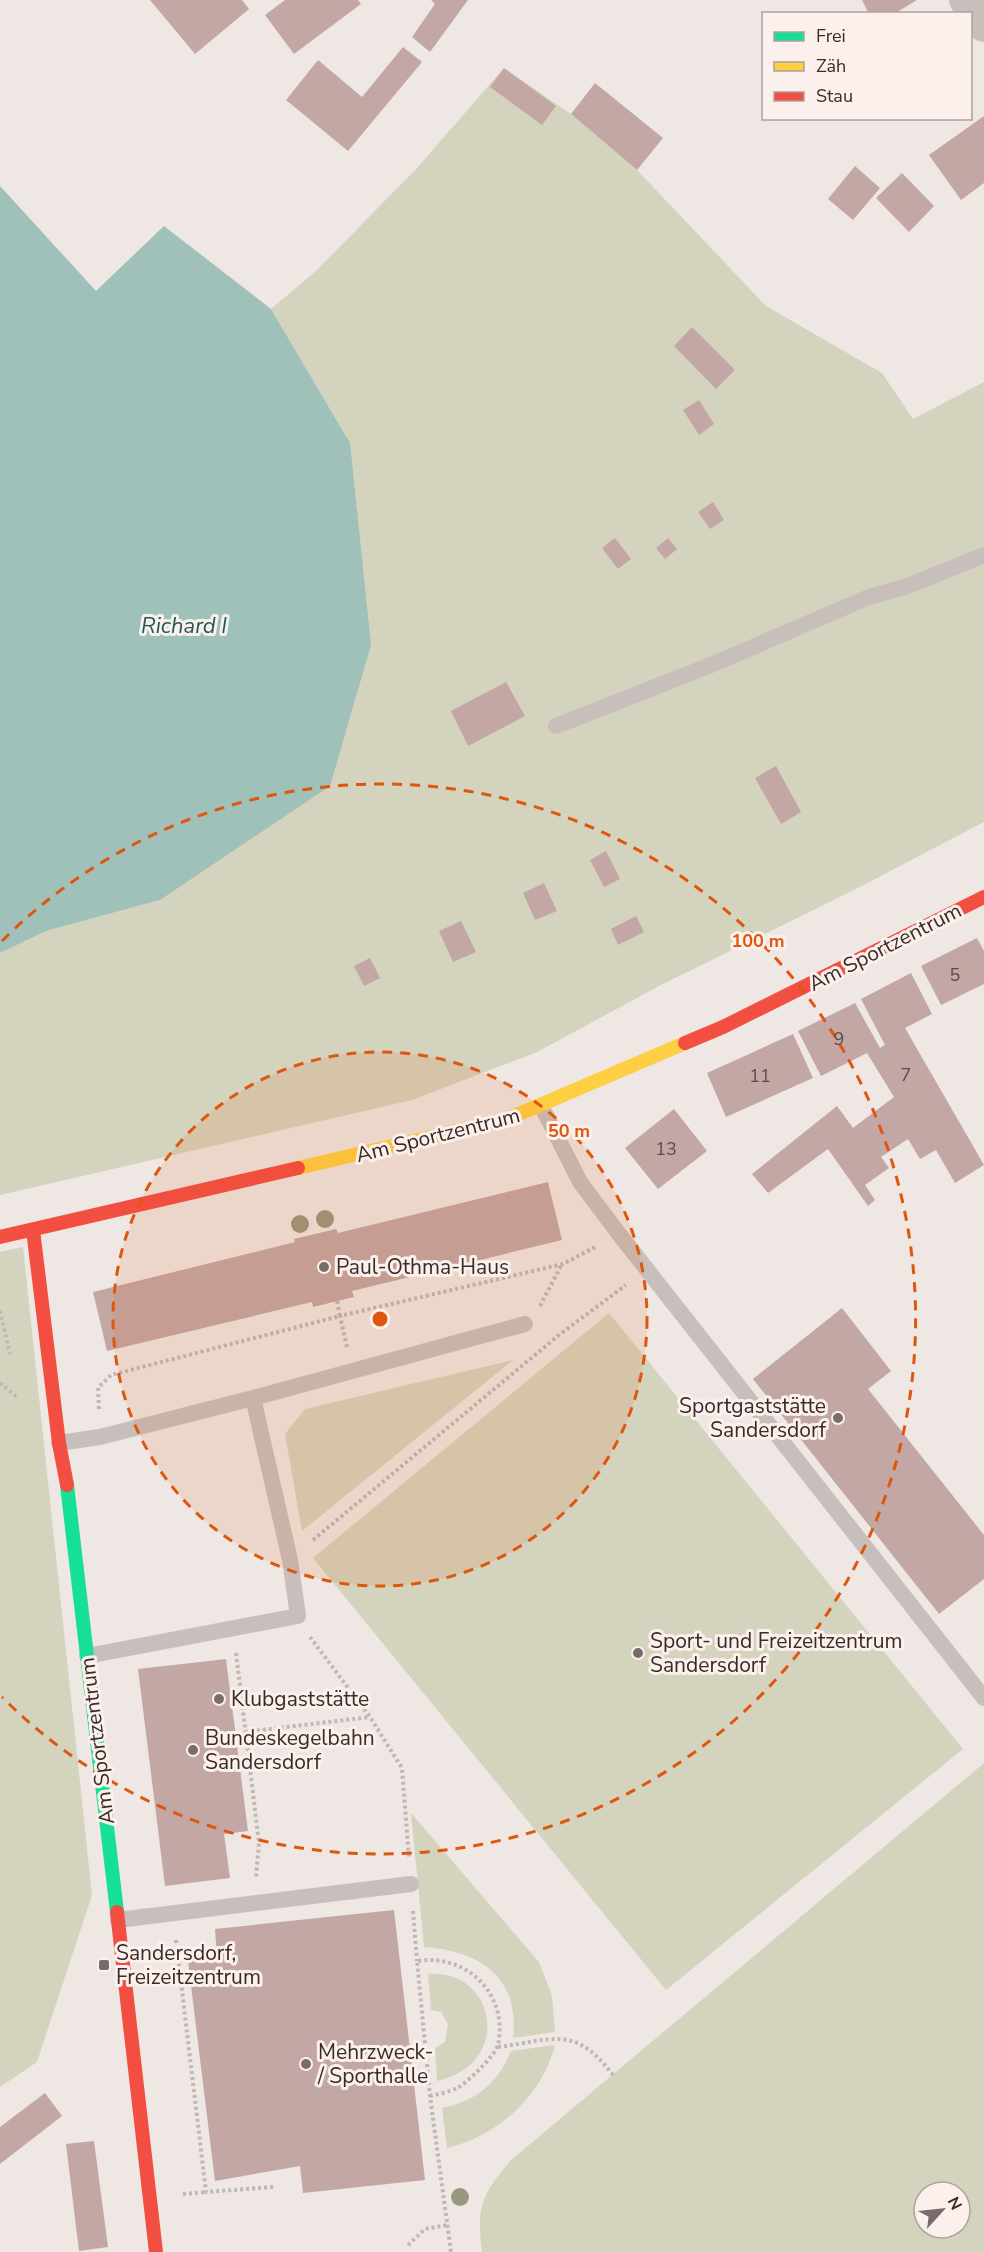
<svg xmlns="http://www.w3.org/2000/svg" width="984" height="2252" viewBox="0 0 984 2252" font-family="'Nunito Sans',sans-serif">
	<style>
		.green { fill: #d4d3be; fill-rule: evenodd }
		.water { fill: #9fc1ba }
		.building { fill: #c3a7a5 }
		.lines { fill: none; stroke-linecap: round; stroke-linejoin: round }
		.path { stroke: #c1b7b4; stroke-width: 4; stroke-dasharray: 3 3; stroke-linecap: butt }
		.lane { stroke: #c8bfbc; stroke-width: 16 }
		.street { stroke: #c8bfbc; stroke-width: 32 }
		.fast { stroke: #16e098; stroke-width: 14 }
		.slow { stroke: #ffcf43; stroke-width: 14 }
		.jam { stroke: #f24e42; stroke-width: 14 }
		.tree { fill: #98987f }
		.ring { fill: none; stroke: #df570e; stroke-width: 3; stroke-dasharray: 10 8 }
		.poi-dot { fill: #786d6b; stroke: #fbf0eb; stroke-width: 2 }
		.labels { text-anchor: middle; stroke-width: 6; stroke-linejoin: round; paint-order: stroke }
		.number-label { font-size: 18px; fill: #5c4a49 }
		.street-label { font-size: 21px; fill: #392b2a; stroke: #fbf0eb }
		.poi-label { font-size: 21px; fill: #392b2a; stroke: #fbf0eb; text-anchor: start }
		.water-label { font-size: 22px; font-style: italic; fill: #1e5c53; stroke: #fbf0eb }
		.centre { fill: #df570e; stroke: #fbf0eb; stroke-width: 3 }
		.ring-label { font-size: 18px; text-anchor: middle; font-weight: bold; fill: #df570e; stroke: #fbf0eb; stroke-width: 6; stroke-linejoin: round; paint-order: stroke }
	</style>
	<rect width="100%" height="100%" fill="#eee7e4"/>
	<path class="green" d="M 504,68 L 571,114 L 637,170 L 766,306 L 882,373 L 913,419 L 984,382 L 984,822 L 854,890 L 661,985 L 537,1052 L 412,1100 L 0,1195 L 0,953 L 46,931 L 160,900 L 350,443 L 271,309 L 316,271 L 417,168 Z
		M 23,1247 L 92,1895 L 37,2062 L 0,2087 L 0,1252 Z
		M 609,1313 L 963,1749 L 666,1990 L 313,1558 Z
		M 513,1360 L 302,1531 L 285,1434 L 305,1409 Z
		M 984,1763 L 984,2252 L 482,2252 C 476,2206 482,2194 511,2160 ZM 924,2192 L 960,2192 L 960,2228 L 924,2228 Z
		M 411,1813 L 539,1962 L 552,1996 L 555,2032 L 513,2038 C 520,1977 480,1951 424,1947 Z
		M 428,1974 C 496,1968 514,2064 437,2081 L 435,2048 L 445,2042 L 448,2024 L 441,2012 L 431,2010 Z
		M 555,2045 C 542,2096 498,2136 447,2148 L 442,2108 C 476,2101 498,2083 511,2051 Z"/>
	<path class="water" d="M 0,186 L 96,291 L 164,226 L 271,309 L 350,443 L 371,645 L 330,786 L 160,900 L 46,931 L 0,953 Z"/>
	<path class="building" d="M 150,0 L 242,0 L 249,9 L 195,54 Z
		M 285,0 L 358,0 L 361,4 L 294,54 L 265,15 Z
		M 431,0 L 468,0 L 430,52 L 412,37 L 435,4 Z
		M 862,0 L 917,0 L 894,14 L 869,14 Z
		M 403,47 L 422,62 L 348,151 L 286,100 L 318,60 L 362,97 Z
		M 504,68 L 556,106 L 542,125 L 490,87 Z
		M 595,83 L 663,138 L 637,170 L 571,114 Z
		M 984,116 L 984,183 L 961,200 L 929,155 Z
		M 855,166 L 880,188 L 853,220 L 828,199 Z
		M 902,173 L 934,206 L 909,232 L 876,198 Z
		M 692,327 L 735,370 L 716,389 L 674,346 Z
		M 699,400 L 714,424 L 699,435 L 683,410 Z
		M 713,502 L 724,520 L 710,529 L 698,512 Z
		M 615,538 L 631,559 L 618,569 L 602,548 Z
		M 668,538 L 677,549 L 665,559 L 656,548 Z
		M 506,682 L 525,716 L 468,746 L 451,711 Z
		M 776,766 L 801,812 L 781,824 L 755,778 Z
		M 606,851 L 620,879 L 604,887 L 590,860 Z
		M 544,883 L 557,911 L 535,920 L 523,893 Z
		M 636,916 L 644,932 L 618,945 L 611,929 Z
		M 461,921 L 476,952 L 453,962 L 439,931 Z
		M 977,938 L 984,951 L 984,984 L 941,1005 L 921,966 Z
		M 370,958 L 380,978 L 364,986 L 354,966 Z
		M 911,973 L 932,1014 L 905,1028 L 984,1165 L 955,1183 L 936,1150 L 920,1159 L 908,1139 L 881,1157 L 889,1168 L 865,1185 L 875,1200 L 868,1206 L 828,1149 L 768,1193 L 752,1174 L 837,1106 L 853,1128 L 894,1097 L 867,1053 L 821,1076 L 798,1031 L 855,1003 L 880,1048 L 885,1045 L 861,999 Z
		M 793,1034 L 813,1078 L 726,1117 L 707,1073 Z
		M 674,1109 L 707,1151 L 658,1189 L 625,1148 Z
		M 548,1182 L 562,1240 L 352,1291 L 354,1297 L 313,1307 L 312,1302 L 107,1351 L 93,1292 L 295,1242 L 294,1239 L 336,1229 L 338,1233 Z
		M 842,1308 L 891,1371 L 868,1389 L 984,1535 L 984,1579 L 939,1614 L 753,1379 Z
		M 226,1659 L 248,1831 L 224,1834 L 230,1878 L 165,1886 L 138,1669 Z
		M 394,1910 L 425,2180 L 303,2193 L 300,2166 L 215,2181 L 188,1961 L 217,1957 L 215,1929 Z
		M 45,2093 L 62,2116 L 0,2164 L 0,2127 Z
		M 94,2141 L 108,2247 L 79,2251 L 66,2144 Z"/>
	<g class="lines">
		<path class="path" d="M 540,1306 L 562,1264
			M 0,1311 L 10,1354
			M 347,1347 L 340,1316 L 563,1264 L 597,1246
			M 0,1383 L 18,1398
			M 99,1409 L 98,1388 L 111,1375 L 340,1316 L 337,1301
			M 313,1540 L 559,1335 L 626,1285
			M 310,1637 L 370,1717 L 402,1768 L 409,1858
			M 236,1653 L 259,1843 L 256,1878
			M 245,1732 L 370,1717
			M 413,1911 L 417,1961
			M 176,1940 L 206,2192 L 273,2187
			M 498,2047 C 554,2040 574,2024 613,2075
			M 430,2096 C 438,2094 449,2092 457,2088 C 467,2083 495,2056 498,2045 C 509,1994 466,1953 417,1961 L 430,2096 L 451,2252
			M 183,2194 L 206,2192
			M 408,2245 L 425,2229 L 447,2225"/>
		<path class="lane" d="M 556,726 L 711,665 L 869,597 L 908,586 L 984,555
			M 542,1107 L 580,1182 L 619,1234 L 984,1698
			M 59,1443 L 100,1437 L 253,1398
			M 87,1656 L 298,1616 L 290,1560 L 253,1398 L 525,1324
			M 118,1920 L 411,1884"/>
		<path class="street" d="M 965,0 L 984,26"/>
		<path class="fast" d="M 67,1485 L 117,1912"/>
		<path class="slow" d="M 298,1168 L 507,1119 L 685,1043"/>
		<path class="jam" d="M 685,1043 L 723,1027 L 984,897
			M 33,1230 L 59,1443 L 67,1485
			M 0,1237 L 298,1168
			M 117,1912 L 156,2252"/>
	</g>
	<g class="tree">
		<circle cx="325" cy="1219" r="9"/>
		<circle cx="300" cy="1224" r="9"/>
		<circle cx="460" cy="2197" r="9"/>
	</g>
	<circle cx="380" cy="1319" r="267" fill="#df570e" fill-opacity=".12"/>
	<g class="ring">
		<circle cx="380" cy="1319" r="267"/>
		<path d="M2 941A535 535 0 1 1 2 1697"/>
	</g>
	<g class="poi-dot">
		<circle cx="324" cy="1267" r="6"/>
		<circle cx="838" cy="1418" r="6"/>
		<circle cx="638" cy="1653" r="6"/>
		<circle cx="219" cy="1699" r="6"/>
		<circle cx="193" cy="1750" r="6"/>
		<rect x="98" y="1959" width="12" height="12" rx="3"/>
		<circle cx="306" cy="2064" r="6"/>
	</g>
	<g class="labels">
		<g class="number-label">
			<text x="955" y="981">5</text>
			<text x="839" y="1045">9</text>
			<text x="906" y="1081">7</text>
			<text x="760" y="1082">11</text>
			<text x="666" y="1155">13</text>
		</g>
		<g class="street-label">
			<text transform="translate(885 947) rotate(-27)" y="7">Am Sportzentrum</text>
			<text transform="translate(438 1135) rotate(-14)" y="7">Am Sportzentrum</text>
			<text transform="translate(97 1741) rotate(-97)" y="7">Am Sportzentrum</text>
		</g>
		<g class="poi-label">
			<text x="336" y="1274">Paul-Othma-Haus</text>
			<text x="826" y="1413" text-anchor="end">Sportgaststätte<tspan x="826" dy="24">Sandersdorf</tspan></text>
			<text x="650" y="1648">Sport- und Freizeitzentrum<tspan x="650" dy="24">Sandersdorf</tspan></text>
			<text x="231" y="1706">Klubgaststätte</text>
			<text x="205" y="1745">Bundeskegelbahn<tspan x="205" dy="24">Sandersdorf</tspan></text>
			<text x="116" y="1960">Sandersdorf,<tspan x="116" dy="24">Freizeitzentrum</tspan></text>
			<text x="318" y="2059">Mehrzweck-<tspan x="318" dy="24">/ Sporthalle</tspan></text>
		</g>
		<g class="water-label">
			<text x="184" y="633">Richard I</text>
		</g>
	</g>
	<circle cx="380" cy="1319" r="9" class="centre"/>
	<g class="ring-label">
		<text x="758" y="947">100 m</text>
		<text x="569" y="1137">50 m</text>
	</g>
	<rect x="762" y="12" width="210" height="108" fill="#fbf0eb" stroke="#ada19e" stroke-width="1.5"/>
	<rect x="774" y="32" width="30" height="9" fill="#16e098" stroke="#ada19e" stroke-width="1.5"/>
	<text x="816" y="42" font-size="18" fill="#392b2a">Frei</text>
	<rect x="774" y="62" width="30" height="9" fill="#ffcf43" stroke="#ada19e" stroke-width="1.5"/>
	<text x="816" y="72" font-size="18" fill="#392b2a">Zäh</text>
	<rect x="774" y="92" width="30" height="9" fill="#f24e42" stroke="#ada19e" stroke-width="1.5"/>
	<text x="816" y="102" font-size="18" fill="#392b2a">Stau</text>
	<g transform="translate(942 2210) rotate(63)"><circle r="28" fill="#fbf0eb" stroke="#ada19e" stroke-width="1.5"/>
	<path d="M0-4.5L10 22L0 15L-10 22Z" fill="#786d6b"/>
	<text y="-9" font-size="16" font-weight="bold" text-anchor="middle" fill="#392b2a">N</text>
	</g>
</svg>
